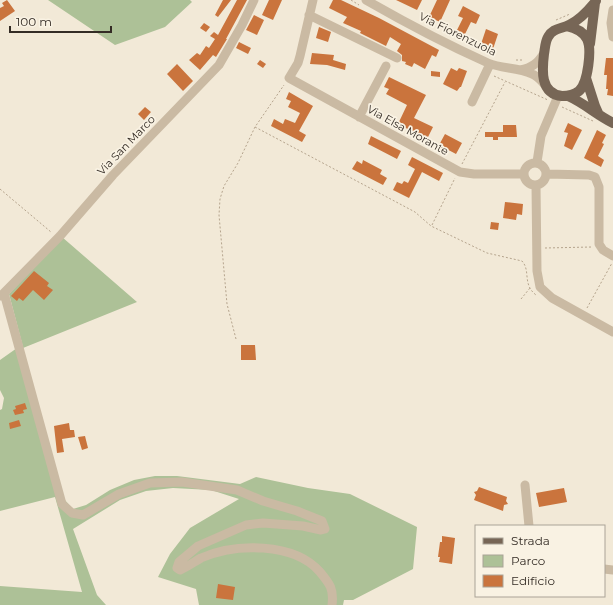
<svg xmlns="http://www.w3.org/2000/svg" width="613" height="605" viewBox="0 0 613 605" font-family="Montserrat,sans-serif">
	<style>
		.green { fill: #adc197 }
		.building { fill: #ca743d }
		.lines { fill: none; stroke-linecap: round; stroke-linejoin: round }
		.path { stroke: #b5a48d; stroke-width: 1; stroke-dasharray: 2 2; stroke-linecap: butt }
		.minor { stroke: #cabaa3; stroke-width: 9 }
		.major { stroke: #776656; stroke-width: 10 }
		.labels { text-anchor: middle; stroke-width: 3.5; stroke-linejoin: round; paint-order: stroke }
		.street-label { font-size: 11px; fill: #342c25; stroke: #f9f2e3 }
	</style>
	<rect width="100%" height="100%" fill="#f2e9d7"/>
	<path class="green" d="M 48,0 L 190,0 L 192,2 L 165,27 L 115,45 Z
		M 62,237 L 137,302 L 23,348 L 63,498 L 73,509 L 86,505 L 110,490 L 134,480 L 155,476 L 177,476 L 240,484 L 256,477 L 308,488 L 350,494 L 417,527 L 413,569 L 353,600 L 344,600 L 343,605 L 199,605 L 196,589 L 158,577 L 170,554 L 190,528 L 239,499 L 211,490 L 173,488 L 146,491 L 120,500 L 73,529 L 97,595 L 106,605 L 0,605 L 0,586 L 82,592 L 55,497 L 0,511 L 0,410 L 2,409 L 4,398 L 0,390 L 0,360 L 17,348 L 23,347 L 9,294 Z"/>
	<path class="building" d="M 7,0 L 15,11 L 0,21 L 0,8 L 4,6 L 2,3 Z
		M 223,0 L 231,0 L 218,17 L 215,15 Z
		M 237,0 L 247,0 L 226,39 L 227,39 L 216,57 L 213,55 L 200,70 L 189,60 L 197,53 L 200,55 L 206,46 L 209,48 L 215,39 L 210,36 L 214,32 L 218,35 Z
		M 269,0 L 282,0 L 273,20 L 262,15 Z
		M 333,0 L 341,0 L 379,18 L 439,50 L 436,57 L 432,55 L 425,69 L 414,63 L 412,67 L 405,64 L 406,62 L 402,61 L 402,55 L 397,51 L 401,44 L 390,37 L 386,46 L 360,33 L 361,31 L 343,23 L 347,17 L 329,8 Z
		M 396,0 L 422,0 L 417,10 Z
		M 437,0 L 450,0 L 440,22 L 429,17 Z
		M 463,6 L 480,15 L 476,24 L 471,22 L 464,36 L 456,32 L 463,18 L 458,16 Z
		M 254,15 L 264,20 L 257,35 L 246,30 Z
		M 204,23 L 210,27 L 206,32 L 200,28 Z
		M 319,27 L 331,32 L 328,42 L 316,38 Z
		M 486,29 L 498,34 L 492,52 L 480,47 Z
		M 239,42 L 251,48 L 248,54 L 236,48 Z
		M 312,53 L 334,55 L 333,60 L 346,64 L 345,70 L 327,65 L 310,64 Z
		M 606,58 L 613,58 L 613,96 L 607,95 L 608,89 L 606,89 L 607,75 L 604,75 Z
		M 260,60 L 266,64 L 263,68 L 257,64 Z
		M 177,64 L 193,81 L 183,91 L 167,74 Z
		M 451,68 L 457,71 L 459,68 L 467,71 L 461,87 L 460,87 L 457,91 L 443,84 Z
		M 431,71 L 440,72 L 440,77 L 431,76 Z
		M 389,77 L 426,95 L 414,118 L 433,127 L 427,139 L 398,124 L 407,105 L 386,94 L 389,89 L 384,87 Z
		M 289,92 L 313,106 L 299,131 L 306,135 L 302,142 L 271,126 L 274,119 L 283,124 L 285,119 L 295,123 L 300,113 L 288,107 L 291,101 L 286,99 Z
		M 145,107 L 151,112 L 144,120 L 138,114 Z
		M 568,123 L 582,130 L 572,150 L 564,146 L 568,133 L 564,132 Z
		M 503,125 L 516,125 L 517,137 L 498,137 L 498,140 L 493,140 L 493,137 L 485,137 L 485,132 L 503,132 Z
		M 597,130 L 606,135 L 602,143 L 604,144 L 598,156 L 604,160 L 601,167 L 584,158 Z
		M 445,134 L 462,143 L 456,154 L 439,145 Z
		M 371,136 L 401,151 L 397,159 L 368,144 Z
		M 412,157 L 443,173 L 439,181 L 422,172 L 409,198 L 393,190 L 397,182 L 402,184 L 404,181 L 408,183 L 415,169 L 408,165 Z
		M 363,160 L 382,170 L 380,174 L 387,178 L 383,185 L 352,169 L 357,161 L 362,164 Z
		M 505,202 L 523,204 L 522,215 L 517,214 L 516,220 L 503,218 Z
		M 491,222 L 499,223 L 498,230 L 490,229 Z
		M 34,271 L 49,283 L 47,286 L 53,290 L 44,300 L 33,290 L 23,301 L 19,298 L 17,301 L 11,296 Z
		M 241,345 L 255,345 L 256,360 L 241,360 Z
		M 25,403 L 27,409 L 23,410 L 24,413 L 15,415 L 13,410 L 16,409 L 15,406 Z
		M 19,420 L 21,426 L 10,429 L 9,423 Z
		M 69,423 L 70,430 L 74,430 L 75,437 L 62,439 L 64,452 L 57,453 L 54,426 Z
		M 85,436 L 88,448 L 82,450 L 78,437 Z
		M 479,487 L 507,497 L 506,501 L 508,504 L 504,505 L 503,511 L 474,500 L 476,495 L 474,492 L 477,491 Z
		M 564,488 L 567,502 L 539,507 L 536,493 Z
		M 442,536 L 455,538 L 452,564 L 439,562 L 440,557 L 438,557 L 440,542 L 442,542 Z
		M 218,584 L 235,587 L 233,600 L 216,598 Z"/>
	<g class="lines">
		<path class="path" d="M 351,0 L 359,5
			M 556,20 L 570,14
			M 516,60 L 524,60
			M 494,76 L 548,100
			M 562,107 L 593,121
			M 255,127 L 415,212 L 431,226 L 487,253 L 522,261 C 531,271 522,284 536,295
			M 462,164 L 505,82
			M 0,189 L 51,232
			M 432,225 L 455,178
			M 545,248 L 592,247
			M 521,299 L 530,288
			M 587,308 L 612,263
			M 236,339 L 227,304 L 219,215 L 220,199 L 224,186 L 238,163 L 255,127 L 284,85"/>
		<path class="minor" d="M 313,0 L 300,56 L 298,63 L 289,78 L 460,172 L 474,174 L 524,174
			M 366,0 C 406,23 446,44 488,63 C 502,69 518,67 532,74 C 538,76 542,82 546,86
			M 613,10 L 611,23 L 613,37
			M 309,15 L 397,58
			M 520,70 C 532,68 538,63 544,53
			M 472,102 L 490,64
			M 359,117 L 386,66
			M 537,162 L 541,136 L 558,96
			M524 174a11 11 0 1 1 22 0a11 11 0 1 1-22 0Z
			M 547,174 L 589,175 L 595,177 L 599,187 L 599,244 L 603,250 L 613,256
			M 536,185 L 537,271 L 540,287 L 552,298 L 613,332
			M 4,293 L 62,504 L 72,513 L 83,515 L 119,494 L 150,483 L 182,482 L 237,490 L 263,501 L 297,511 L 322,521 L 325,529 L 321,530 L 303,526 L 263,523 L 246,525 L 198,546 L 179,562 L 177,568 L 180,570 C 187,567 194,562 201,558 C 235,543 294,542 320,572 C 330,584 334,589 332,605
			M 1,296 L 60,236 L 113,175 L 219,65 L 242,25 L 254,0
			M 525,485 L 529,526
			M 604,569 L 613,570"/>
		<path class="major" d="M 567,26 C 576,28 583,31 587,39 C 592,49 588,83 579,91 C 574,95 568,96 562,96 C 540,94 542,70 544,54 C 545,49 545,42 548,37 C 553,28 561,29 569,25 C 580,20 588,11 596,1
			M 590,44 L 595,3
			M 586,78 L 595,106 L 599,115
			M 568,96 C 584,103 597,115 613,123"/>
	</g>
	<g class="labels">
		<g class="street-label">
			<text transform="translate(458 34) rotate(26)" y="4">Via Fiorenzuola</text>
			<text transform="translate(408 130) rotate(29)" y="4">Via Elsa Morante</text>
			<text transform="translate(126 145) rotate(-46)" y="4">Via San Marco</text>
		</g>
	</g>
	<rect x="475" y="525" width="130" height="72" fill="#f9f2e3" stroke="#aaa397"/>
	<rect x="483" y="538" width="20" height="6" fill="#776656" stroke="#aaa397"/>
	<text x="511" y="545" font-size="12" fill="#342c25">Strada</text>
	<rect x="483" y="555" width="20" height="12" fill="#adc197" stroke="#aaa397"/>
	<text x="511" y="565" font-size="12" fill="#342c25">Parco</text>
	<rect x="483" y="575" width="20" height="12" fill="#ca743d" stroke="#aaa397"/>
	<text x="511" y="585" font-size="12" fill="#342c25">Edificio</text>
	<path d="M10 26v6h101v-6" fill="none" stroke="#342c25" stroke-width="2"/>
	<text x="16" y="26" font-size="12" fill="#342c25" stroke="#f9f2e3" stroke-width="3" paint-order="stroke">100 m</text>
</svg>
